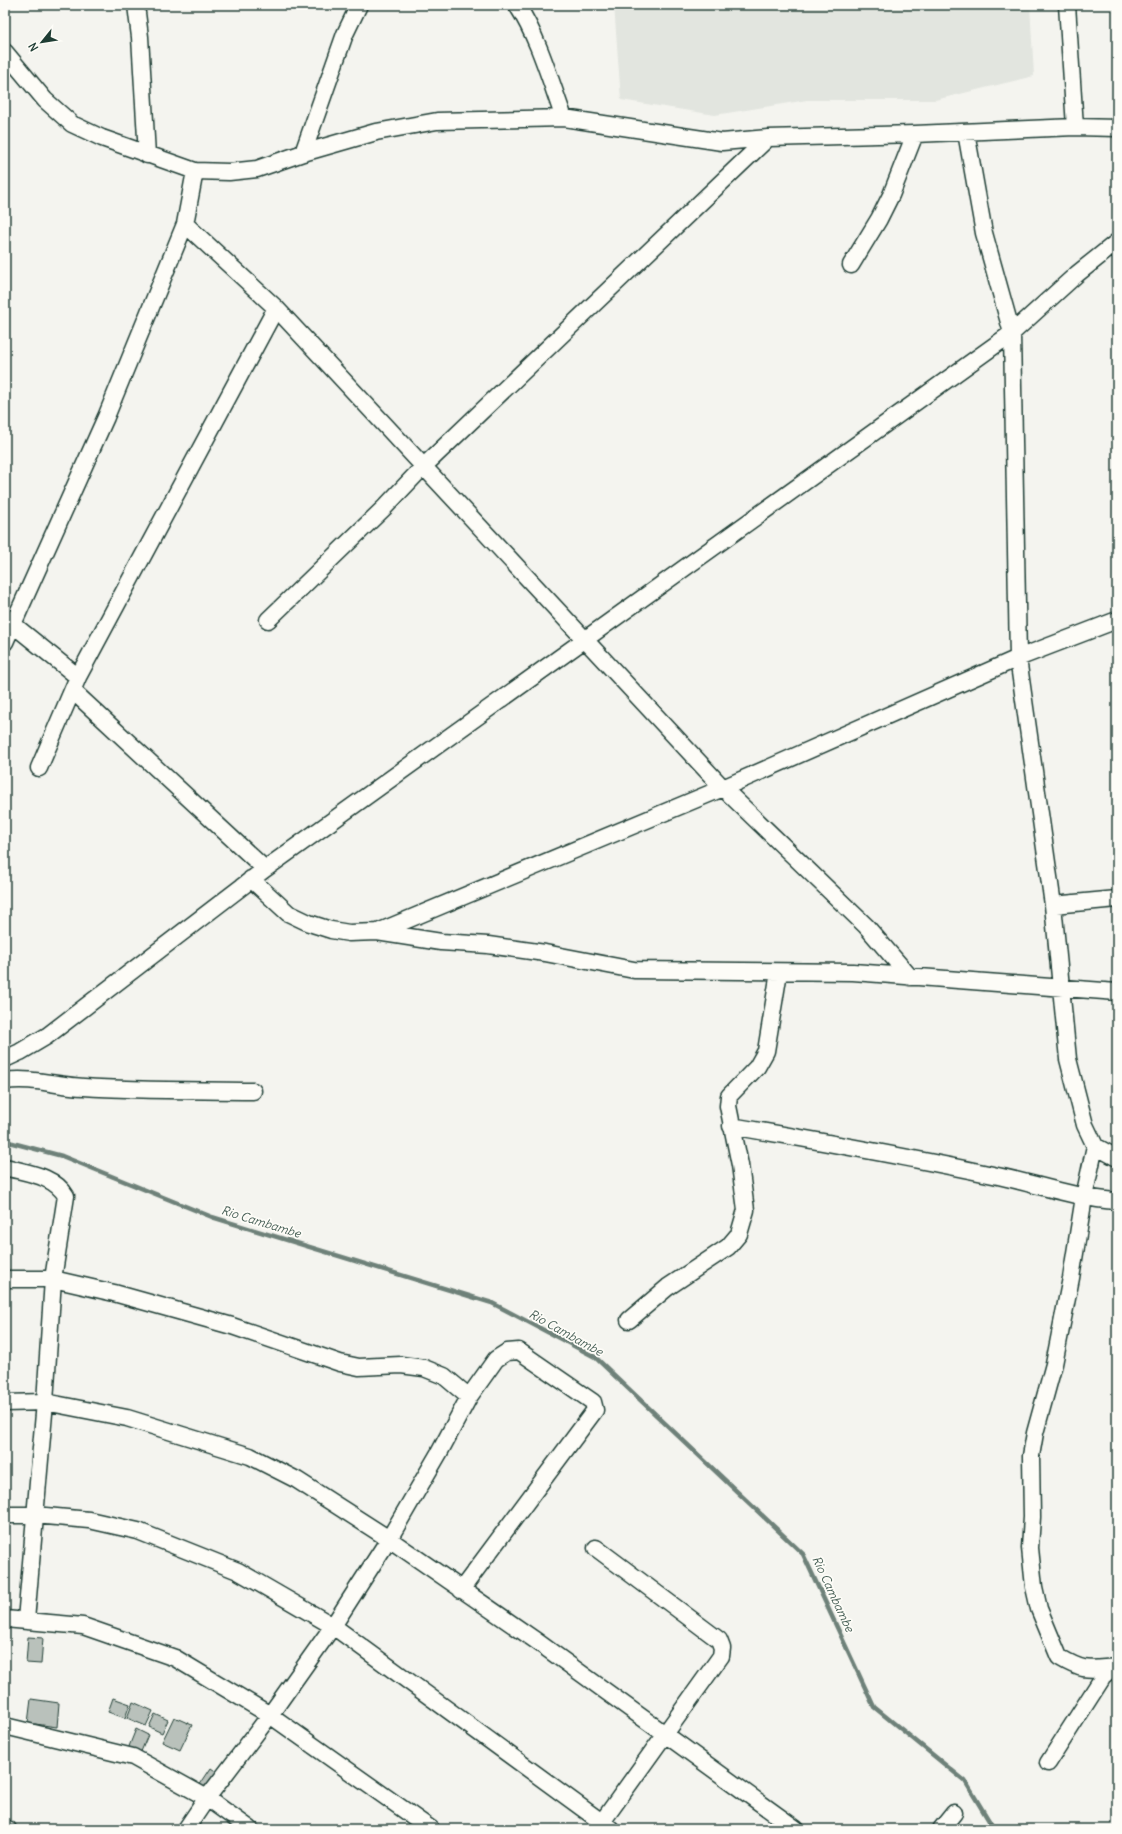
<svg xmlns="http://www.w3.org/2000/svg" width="1122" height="1834" viewBox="0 0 1122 1834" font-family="Delius,sans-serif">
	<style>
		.built { fill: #e2e5df }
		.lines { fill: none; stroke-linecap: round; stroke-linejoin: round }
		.stream { stroke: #6e8179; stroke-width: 4.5 }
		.building { fill: #b9c1bb; stroke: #1f3d34 }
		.minor-casing { stroke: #1f3d34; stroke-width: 19 }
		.minor { stroke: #fdfcf7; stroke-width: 16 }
		.labels { text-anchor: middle; stroke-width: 3.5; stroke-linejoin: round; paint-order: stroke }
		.water-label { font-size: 12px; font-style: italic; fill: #475f56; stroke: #fdfcf7 }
	</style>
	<rect width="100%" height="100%" fill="#f4f4ef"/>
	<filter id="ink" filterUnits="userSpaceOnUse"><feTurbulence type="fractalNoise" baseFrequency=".025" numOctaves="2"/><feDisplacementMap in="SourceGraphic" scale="8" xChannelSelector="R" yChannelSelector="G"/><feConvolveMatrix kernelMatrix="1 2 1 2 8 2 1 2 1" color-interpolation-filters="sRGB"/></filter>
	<g filter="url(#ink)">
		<path class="built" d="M 614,5 L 1030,5 L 1034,76 L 935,100 L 807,100 L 715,115 L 621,100 Z"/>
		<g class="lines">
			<path class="stream" d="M 5,1141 L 62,1156 L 212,1217 L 492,1303 L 595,1357 L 803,1554 L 874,1707 L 965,1781 L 994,1829"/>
		</g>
		<path class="building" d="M 28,1637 L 43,1638 L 41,1664 L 26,1663 Z
			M 113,1698 L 130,1704 L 125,1718 L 108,1712 Z
			M 31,1699 L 59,1703 L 57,1727 L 28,1723 Z
			M 133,1702 L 153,1711 L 146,1726 L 127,1718 Z
			M 155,1714 L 168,1720 L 162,1733 L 149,1727 Z
			M 174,1717 L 192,1725 L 180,1750 L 162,1742 Z
			M 136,1729 L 148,1735 L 140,1754 L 128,1749 Z
			M 211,1768 L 218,1773 L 206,1790 L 199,1786 Z"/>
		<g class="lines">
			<defs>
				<path id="minor" d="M 136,5 L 140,37 L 147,155
					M 517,5 C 539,39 550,80 564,118
					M 1067,5 L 1075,127
					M 5,52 L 45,100 L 72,124 L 102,138 L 195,171 L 229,172 L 257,169 L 303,153 L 376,132 L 437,121 L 564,118 L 722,142 L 768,138 L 915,134 L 1075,127 L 1117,128
					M 966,132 L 984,233 L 1012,333 L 1018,658 L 1053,905 L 1068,1059 L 1085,1125 L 1095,1146 L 1117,1158
					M 303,153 L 345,34 L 359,5
					M 185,224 L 276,308 L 723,788 L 866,926 L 910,977
					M 851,265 L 879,219 L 891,195 L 915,134
					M 5,618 L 78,677
					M 268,620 L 384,508 L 423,467 L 768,138
					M 5,642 L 106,417 L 185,224 L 195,171
					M 73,691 L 265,869
					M 39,768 L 78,677 L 276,308
					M 251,879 L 288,913 L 309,923 L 331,930 L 349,933 L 377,932 L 441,942 L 488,945 L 545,953 L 634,970 L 853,972 L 1117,992
					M 1053,905 L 1117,899
					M 378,932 L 723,788 L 1018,658 L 1117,620
					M 5,1059 L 20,1052 L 47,1036 L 265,869 L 1012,333 L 1077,274 L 1117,242
					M 5,1081 C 32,1077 57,1086 84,1087 C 140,1091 197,1090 253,1091
					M 731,1126 C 819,1141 906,1157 993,1175 C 1034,1183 1074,1198 1117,1201
					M 1095,1146 L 1084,1197 L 1071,1278 L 1054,1364 L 1035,1433 L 1031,1456 L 1032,1517 L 1030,1548 L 1034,1587 L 1039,1609 L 1059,1657 C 1086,1673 1089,1669 1117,1667
					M 5,1167 C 26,1173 54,1175 66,1196 L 53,1279 L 45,1402 L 26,1620
					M 5,1279 L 53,1279 L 114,1293 L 232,1326 L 340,1363 L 359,1367 L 401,1365 L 424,1368 L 444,1376 L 469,1397
					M 629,1320 L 668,1287 L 728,1247 L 739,1234 L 746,1210 L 740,1165 L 728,1106 L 729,1096 L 757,1067 L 766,1051 L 779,972
					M 5,1403 L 45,1402 L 127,1418 L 250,1456 L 297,1480 L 389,1539 L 535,1640 L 796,1829
					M 5,1515 L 35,1515 L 89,1520 L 138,1531 L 238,1571 L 333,1626 L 611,1829
					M 596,1548 L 719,1640 L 722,1648 L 721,1656 L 597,1829
					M 5,1619 L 83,1626 L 175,1658 L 270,1715 L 431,1829
					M 5,1726 L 133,1757 L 207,1798 L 250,1829
					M 1048,1763 L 1103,1677 L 1116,1666
					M 5,1828 L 8,1829
					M 186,1829 L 207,1798 L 270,1715 L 333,1626 L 389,1539 L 439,1453 L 469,1397 L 496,1359 L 507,1352 L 519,1351 L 593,1402 L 595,1410 L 461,1590
					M 941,1829 L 954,1813"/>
			</defs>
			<use href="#minor" class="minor-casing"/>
			<use href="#minor" class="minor"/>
		</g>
	</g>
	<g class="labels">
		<g class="water-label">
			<text transform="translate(261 1222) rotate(17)" y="4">Rio Cambambe</text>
			<text transform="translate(566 1333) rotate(29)" y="4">Rio Cambambe</text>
			<text transform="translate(833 1594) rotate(65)" y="4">Rio Cambambe</text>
		</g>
	</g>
	<rect width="1122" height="1834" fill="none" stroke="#fdfcf7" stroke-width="20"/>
	<rect x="10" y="10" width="1102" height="1814" fill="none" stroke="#1f3d34" stroke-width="1.5" filter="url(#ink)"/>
	<g transform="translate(42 42) rotate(240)" stroke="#fdfcf7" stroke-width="3" paint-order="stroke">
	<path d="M0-3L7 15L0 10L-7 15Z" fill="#1f3d34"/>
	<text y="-6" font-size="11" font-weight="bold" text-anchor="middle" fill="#1f3d34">N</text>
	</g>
</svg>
